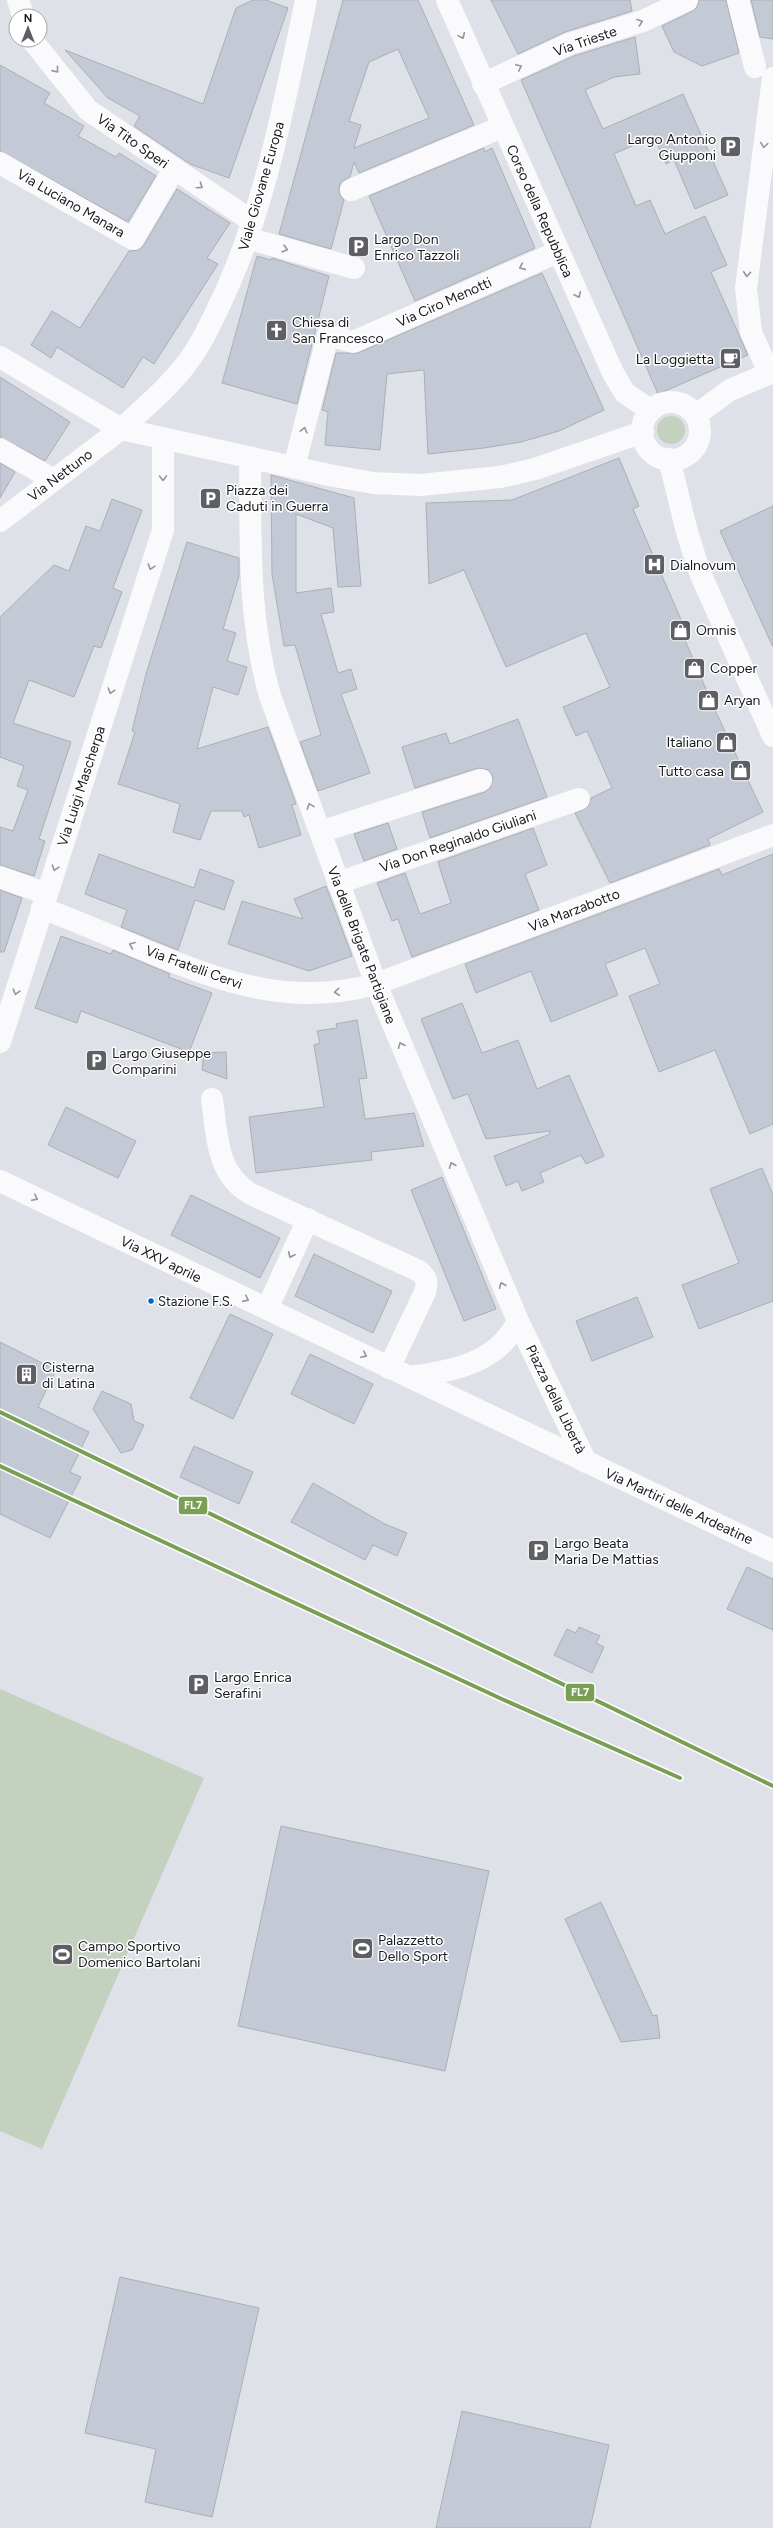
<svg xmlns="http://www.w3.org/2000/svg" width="773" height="2528" viewBox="0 0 773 2528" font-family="Figtree,sans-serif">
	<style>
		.green { fill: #c4d1bf }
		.building { fill: #c4cad5; stroke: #acaeb4; fill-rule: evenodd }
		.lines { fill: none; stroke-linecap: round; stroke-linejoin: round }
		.minor { stroke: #fafafc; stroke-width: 22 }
		.tertiary { stroke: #fafafc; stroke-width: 22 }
		.rail-1-casing { stroke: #fff; stroke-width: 7 }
		.rail-1 { stroke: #799f54; stroke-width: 4 }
		.oneway { stroke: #949598 }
		.bus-dot { fill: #0065bd; stroke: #fff; stroke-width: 1.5 }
		.labels { text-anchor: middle; stroke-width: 3; stroke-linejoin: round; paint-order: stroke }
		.bus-label { font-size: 13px; fill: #17191d; stroke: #fff; text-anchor: start }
		.street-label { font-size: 14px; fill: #17191d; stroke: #fff }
		.poi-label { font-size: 14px; fill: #17191d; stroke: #fff; text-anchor: start }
		.line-badge { stroke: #fff; stroke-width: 1.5 }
		.badge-label { font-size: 11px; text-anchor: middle; font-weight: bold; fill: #fff }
	</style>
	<rect width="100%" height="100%" fill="#dee1e8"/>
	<path class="green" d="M657 430a14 14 0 1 1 28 0a14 14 0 1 1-28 0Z
		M 0,1689 L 204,1778 L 42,2149 L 0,2131 Z"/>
	<path class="building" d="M 253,0 L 266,0 L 288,8 L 229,178 L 190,164 L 134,126 L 140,116 L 108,98 L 65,50 L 203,104 L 236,8 Z
		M 343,0 L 418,0 L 474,125 L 359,173 L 354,162 L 350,177 L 341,182 L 339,188 L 340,195 L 344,200 L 331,249 L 279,234 ZM 398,49 L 429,118 L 354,148 L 361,125 L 349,121 L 369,62 Z
		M 491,0 L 630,0 L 632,11 L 565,32 L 518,54 Z
		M 699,0 L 726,0 L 739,53 L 702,66 L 674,52 L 662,26 L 693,11 L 697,7 Z
		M 751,0 L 773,0 L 773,39 L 760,37 Z
		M 635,37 L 640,74 L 614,77 L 585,90 L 603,129 L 683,94 L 728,195 L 695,209 L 674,160 L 666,164 L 654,136 L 614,154 L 636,206 L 650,200 L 665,234 L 705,216 L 727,265 L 711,272 L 748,355 L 658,394 L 521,80 L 574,56 Z
		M 0,65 L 50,93 L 44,103 L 84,126 L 78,136 L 116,157 L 119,153 L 156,176 L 128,222 L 0,151 Z
		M 484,148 L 485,152 L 492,148 L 535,248 L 415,301 L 369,196 Z
		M 177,189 L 230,223 L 207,258 L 218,264 L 154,364 L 143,357 L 123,388 L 57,347 L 51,358 L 31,345 L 52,311 L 80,328 L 129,251 L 139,250 L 144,245 Z
		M 257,256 L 271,260 L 272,258 L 329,276 L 297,404 L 222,383 Z
		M 542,273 L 604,410 L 559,431 L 521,442 L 484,448 L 428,454 L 424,370 L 387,374 L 380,450 L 325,445 L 328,412 L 322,410 L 336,353 L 358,353 Z
		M 0,377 L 70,422 L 45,461 L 0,437 Z
		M 619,458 L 639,506 L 633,509 L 689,638 L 685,640 L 715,710 L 763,812 L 708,839 L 710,845 L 610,883 L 575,813 L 588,807 L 591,798 L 612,788 L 587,731 L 576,736 L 563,707 L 610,687 L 586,633 L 506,667 L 464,570 L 429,584 L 426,503 L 512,500 Z
		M 0,463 L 15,472 L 0,498 Z
		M 271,475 L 354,498 L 361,586 L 338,587 L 333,528 L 296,514 L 296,593 L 331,588 L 334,612 L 321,614 L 338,673 L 351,669 L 357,689 L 341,694 L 370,773 L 318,791 L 300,742 L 321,735 L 295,645 L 284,646 L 272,574 Z
		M 112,499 L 142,510 L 113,588 L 122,592 L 101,648 L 94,646 L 74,697 L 29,680 L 13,723 L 71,742 L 39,839 L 45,841 L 34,876 L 0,865 L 0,827 L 13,831 L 28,790 L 17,786 L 24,766 L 0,757 L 0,617 L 54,565 L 69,571 L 86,526 L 100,531 Z
		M 773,506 L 773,647 L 720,531 Z
		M 187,542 L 239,558 L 239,576 L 223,629 L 236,633 L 227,661 L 247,667 L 238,695 L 213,687 L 197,749 L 268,727 L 296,804 L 292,805 L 301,835 L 259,848 L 249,815 L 244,817 L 242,811 L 211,811 L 200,840 L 173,832 L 180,804 L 118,784 L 135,732 L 132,731 L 146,674 Z
		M 518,719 L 547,797 L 430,838 L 422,812 L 485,792 L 490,788 L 493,777 L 489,770 L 478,768 L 415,788 L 402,747 L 446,733 L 450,744 Z
		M 388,823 L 397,849 L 364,861 L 354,834 Z
		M 533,828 L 547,865 L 525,874 L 539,910 L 412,957 L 398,919 L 392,921 L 377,883 L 405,873 L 420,914 L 451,903 L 438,862 Z
		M 99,854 L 194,888 L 200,869 L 234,881 L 224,910 L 195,900 L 178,950 L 121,927 L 127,910 L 85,894 Z
		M 773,854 L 773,1124 L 750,1134 L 715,1050 L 659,1072 L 629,996 L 660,984 L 645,948 L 605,964 L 618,995 L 551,1022 L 531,971 L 476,993 L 465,964 L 719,869 L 722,875 Z
		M 326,886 L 352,956 L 309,971 L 228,944 L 242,901 L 303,919 L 294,899 Z
		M 0,890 L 22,898 L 4,952 L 0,952 Z
		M 61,936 L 111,954 L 113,950 L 170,974 L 168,977 L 212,993 L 189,1052 L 81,1011 L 77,1023 L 35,1008 Z
		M 462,1003 L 482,1053 L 518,1040 L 537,1089 L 569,1075 L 604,1156 L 586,1164 L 581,1155 L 540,1173 L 544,1182 L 522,1191 L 518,1181 L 506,1186 L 494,1156 L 550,1134 L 550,1131 L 486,1139 L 468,1094 L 453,1099 L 421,1019 Z
		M 357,1020 L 367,1078 L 359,1079 L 365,1119 L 414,1113 L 424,1146 L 371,1152 L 372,1160 L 256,1173 L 249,1117 L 324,1107 L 314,1045 L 320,1043 L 317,1031 L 337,1028 L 336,1024 Z
		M 226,1052 L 227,1079 L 202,1070 L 204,1053 Z
		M 66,1107 L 136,1141 L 118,1178 L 48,1145 Z
		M 762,1168 L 773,1195 L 773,1301 L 699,1329 L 682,1285 L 739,1263 L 710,1189 Z
		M 442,1177 L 496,1309 L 464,1321 L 411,1190 Z
		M 191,1195 L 280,1238 L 260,1278 L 171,1235 Z
		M 314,1254 L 392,1291 L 373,1333 L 295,1296 Z
		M 637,1297 L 653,1337 L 592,1361 L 576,1321 Z
		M 230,1314 L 273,1334 L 233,1419 L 190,1398 Z
		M 0,1342 L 56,1370 L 38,1407 L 89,1432 L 70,1472 L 81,1477 L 50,1538 L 0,1514 Z
		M 310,1354 L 373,1384 L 354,1424 L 291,1394 Z
		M 102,1391 L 131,1404 L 134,1421 L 144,1425 L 132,1450 L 121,1453 L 93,1409 Z
		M 194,1446 L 253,1472 L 239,1504 L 180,1477 Z
		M 313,1483 L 385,1524 L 407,1533 L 397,1556 L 373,1545 L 365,1560 L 291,1522 Z
		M 747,1567 L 773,1579 L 773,1630 L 727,1609 Z
		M 579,1627 L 600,1636 L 596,1643 L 604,1647 L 592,1673 L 554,1655 L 567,1629 L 576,1633 Z
		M 281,1826 L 489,1871 L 445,2071 L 238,2026 Z
		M 601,1902 L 653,2016 L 657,2015 L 660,2038 L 621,2042 L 565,1919 Z
		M 120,2277 L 259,2308 L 212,2517 L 145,2502 L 156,2449 L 85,2433 Z
		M 462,2411 L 609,2445 L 590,2528 L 436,2528 Z"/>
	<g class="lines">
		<path class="minor" d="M 18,0 L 23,16
			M 447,0 L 613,373 L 625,393 L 650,410
			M 738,0 L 755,67
			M 32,40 L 88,110 L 253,222
			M 483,84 L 569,44 L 643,21 L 687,0
			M 0,163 L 133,239 L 174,169
			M 351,190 L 502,127
			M 247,238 L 354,268
			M 769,373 L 751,332 L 746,288 L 773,78
			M 121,429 C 144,408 168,388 187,363 C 200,346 209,327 218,308 C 265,212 284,104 306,0
			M 0,449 L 54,480
			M 250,457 C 251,540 247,615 270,696 L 376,984 L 518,1321 L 586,1462
			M 294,467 L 328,335 L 353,342 L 558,252
			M 320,832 L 481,780
			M 0,877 L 47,894
			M 338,883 L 579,799
			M 42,908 C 78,922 114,937 149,952 C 226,983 292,1007 376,984 L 773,835
			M 0,1042 L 163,530 L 163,439
			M 212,1099 C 217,1135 216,1174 251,1194 L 419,1271 C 427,1278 428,1282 425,1292 L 389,1368
			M 0,1181 L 773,1551
			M 267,1309 L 308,1219
			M 409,1377 C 452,1371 497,1364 518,1321"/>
		<path class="tertiary" d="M 0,357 L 121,429 L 329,475 L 373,483 L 420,485 L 500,477 L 535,469 L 643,432
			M642 431a29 29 0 1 1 58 0a29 29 0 1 1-58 0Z
			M 696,415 L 730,390 L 773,372
			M 669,459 L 687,532 L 700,573 L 773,736
			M 0,521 L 121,429"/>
		<defs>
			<path id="rail-1" d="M 0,1412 L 773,1786
				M 0,1466 L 504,1700 L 680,1778"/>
		</defs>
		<use href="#rail-1" class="rail-1-casing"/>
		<use href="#rail-1" class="rail-1"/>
	</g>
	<defs><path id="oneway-chevron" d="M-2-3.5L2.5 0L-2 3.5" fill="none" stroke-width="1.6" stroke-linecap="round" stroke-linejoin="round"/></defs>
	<g class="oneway">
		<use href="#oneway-chevron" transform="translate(640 22) rotate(-20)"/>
		<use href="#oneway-chevron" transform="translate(462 36) rotate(66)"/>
		<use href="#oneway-chevron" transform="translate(519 67) rotate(-25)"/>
		<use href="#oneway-chevron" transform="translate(56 70) rotate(51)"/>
		<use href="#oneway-chevron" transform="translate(764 145) rotate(98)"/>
		<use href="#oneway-chevron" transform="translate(200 186) rotate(34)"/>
		<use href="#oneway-chevron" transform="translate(285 249) rotate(16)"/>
		<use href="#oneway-chevron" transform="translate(522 267) rotate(156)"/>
		<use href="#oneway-chevron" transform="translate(747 274) rotate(95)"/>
		<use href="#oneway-chevron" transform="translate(578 295) rotate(65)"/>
		<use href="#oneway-chevron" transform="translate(304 430) rotate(-76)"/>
		<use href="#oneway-chevron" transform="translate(163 478) rotate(90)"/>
		<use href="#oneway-chevron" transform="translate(151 567) rotate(108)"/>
		<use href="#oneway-chevron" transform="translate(111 691) rotate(108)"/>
		<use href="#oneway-chevron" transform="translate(310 806) rotate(-110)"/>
		<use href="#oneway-chevron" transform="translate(55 868) rotate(108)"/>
		<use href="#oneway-chevron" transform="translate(132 945) rotate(-158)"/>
		<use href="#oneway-chevron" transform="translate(16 992) rotate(107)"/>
		<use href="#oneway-chevron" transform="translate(337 992) rotate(174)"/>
		<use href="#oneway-chevron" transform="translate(401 1045) rotate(-113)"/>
		<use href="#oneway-chevron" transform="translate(452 1165) rotate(-113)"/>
		<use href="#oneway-chevron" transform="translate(35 1198) rotate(26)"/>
		<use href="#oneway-chevron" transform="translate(291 1255) rotate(115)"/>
		<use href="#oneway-chevron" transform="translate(502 1285) rotate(-113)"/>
		<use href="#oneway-chevron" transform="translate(246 1299) rotate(26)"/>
		<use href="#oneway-chevron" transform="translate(364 1355) rotate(26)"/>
	</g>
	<defs>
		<symbol id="parking-square" viewBox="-11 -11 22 22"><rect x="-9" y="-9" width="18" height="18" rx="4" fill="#5d5f64" stroke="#fff"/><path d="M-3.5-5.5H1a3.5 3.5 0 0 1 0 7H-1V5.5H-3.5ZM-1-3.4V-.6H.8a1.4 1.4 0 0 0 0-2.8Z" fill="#fff"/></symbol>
		<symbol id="church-square" viewBox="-11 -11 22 22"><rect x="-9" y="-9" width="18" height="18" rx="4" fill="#5d5f64" stroke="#fff"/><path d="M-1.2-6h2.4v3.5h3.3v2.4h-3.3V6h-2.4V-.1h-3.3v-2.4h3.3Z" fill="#fff"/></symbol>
		<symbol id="cafe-square" viewBox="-11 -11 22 22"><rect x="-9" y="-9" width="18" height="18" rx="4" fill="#5d5f64" stroke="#fff"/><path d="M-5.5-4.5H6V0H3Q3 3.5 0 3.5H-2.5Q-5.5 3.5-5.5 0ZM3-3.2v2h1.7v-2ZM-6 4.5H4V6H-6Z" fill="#fff"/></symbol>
		<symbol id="hospital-square" viewBox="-11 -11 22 22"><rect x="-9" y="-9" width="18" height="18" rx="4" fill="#5d5f64" stroke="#fff"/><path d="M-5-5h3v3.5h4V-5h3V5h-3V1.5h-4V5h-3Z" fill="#fff"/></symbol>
		<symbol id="shop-square" viewBox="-11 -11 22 22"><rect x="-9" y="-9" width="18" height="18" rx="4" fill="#5d5f64" stroke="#fff"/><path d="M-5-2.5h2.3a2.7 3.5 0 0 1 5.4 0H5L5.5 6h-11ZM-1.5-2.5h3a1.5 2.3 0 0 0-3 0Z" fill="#fff"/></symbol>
		<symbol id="building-square" viewBox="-11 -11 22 22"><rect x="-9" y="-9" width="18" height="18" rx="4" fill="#5d5f64" stroke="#fff"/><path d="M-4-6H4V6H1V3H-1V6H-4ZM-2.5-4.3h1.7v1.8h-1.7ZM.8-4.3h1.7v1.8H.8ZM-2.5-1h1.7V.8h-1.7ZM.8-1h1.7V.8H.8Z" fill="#fff"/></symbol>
		<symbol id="stadium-square" viewBox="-11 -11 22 22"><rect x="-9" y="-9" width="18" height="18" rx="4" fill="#5d5f64" stroke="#fff"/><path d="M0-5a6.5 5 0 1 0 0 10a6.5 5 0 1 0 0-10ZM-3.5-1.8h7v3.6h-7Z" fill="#fff"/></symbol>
	</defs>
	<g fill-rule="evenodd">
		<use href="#parking-square" x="718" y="134" width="25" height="25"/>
		<use href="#parking-square" x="346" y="234" width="25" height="25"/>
		<use href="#church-square" x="264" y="318" width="25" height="25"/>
		<use href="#cafe-square" x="718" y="346" width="25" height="25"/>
		<use href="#parking-square" x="198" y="486" width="25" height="25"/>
		<use href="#hospital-square" x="642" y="552" width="25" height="25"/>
		<use href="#shop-square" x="668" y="618" width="25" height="25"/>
		<use href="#shop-square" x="682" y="656" width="25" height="25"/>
		<use href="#shop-square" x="696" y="688" width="25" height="25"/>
		<use href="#shop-square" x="714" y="730" width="25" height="25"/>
		<use href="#shop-square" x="728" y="758" width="25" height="25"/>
		<use href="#parking-square" x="84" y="1048" width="25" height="25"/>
		<use href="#building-square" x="14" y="1362" width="25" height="25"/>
		<use href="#parking-square" x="526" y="1538" width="25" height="25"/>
		<use href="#parking-square" x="186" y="1672" width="25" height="25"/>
		<use href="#stadium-square" x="350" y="1936" width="25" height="25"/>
		<use href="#stadium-square" x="50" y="1942" width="25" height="25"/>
	</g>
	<circle class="bus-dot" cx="151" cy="1301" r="3.5"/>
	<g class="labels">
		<g class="bus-label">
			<text x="158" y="1306">Stazione F.S.</text>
		</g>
		<g class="street-label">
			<text transform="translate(585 41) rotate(-19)" y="5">Via Trieste</text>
			<text transform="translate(133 141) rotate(35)" y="5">Via Tito Speri</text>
			<text transform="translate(261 186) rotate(-74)" y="5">Viale Giovane Europa</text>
			<text transform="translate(71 203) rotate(30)" y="5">Via Luciano Manara</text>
			<text transform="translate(540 211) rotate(66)" y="5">Corso della Repubblica</text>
			<text transform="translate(444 302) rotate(-24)" y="5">Via Ciro Menotti</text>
			<text transform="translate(60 475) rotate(-37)" y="5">Via Nettuno</text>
			<text transform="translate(81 786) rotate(-72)" y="5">Via Luigi Mascherpa</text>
			<text transform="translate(458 841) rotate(-19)" y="5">Via Don Reginaldo Giuliani</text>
			<text transform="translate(574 910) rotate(-21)" y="5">Via Marzabotto</text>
			<text transform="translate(362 945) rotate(69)" y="5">Via delle Brigate Partigiane</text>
			<text transform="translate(194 967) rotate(20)" y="5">Via Fratelli Cervi</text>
			<text transform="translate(161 1259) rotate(26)" y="5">Via XXV aprile</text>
			<text transform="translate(556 1399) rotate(64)" y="5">Piazza della Libertà</text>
			<text transform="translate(679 1506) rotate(25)" y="5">Via Martiri delle Ardeatine</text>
		</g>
		<g class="poi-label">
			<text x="716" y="144" text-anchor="end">Largo Antonio<tspan x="716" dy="16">Giupponi</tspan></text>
			<text x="374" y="244">Largo Don<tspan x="374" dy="16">Enrico Tazzoli</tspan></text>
			<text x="292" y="327">Chiesa di<tspan x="292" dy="16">San Francesco</tspan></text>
			<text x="714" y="364" text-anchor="end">La Loggietta</text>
			<text x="226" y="495">Piazza dei<tspan x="226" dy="16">Caduti in Guerra</tspan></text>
			<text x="670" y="570">Dialnovum</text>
			<text x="696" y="635">Omnis</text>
			<text x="710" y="673">Copper</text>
			<text x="724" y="705">Aryan</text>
			<text x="712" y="747" text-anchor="end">Italiano</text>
			<text x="724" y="776" text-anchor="end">Tutto casa</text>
			<text x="112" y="1058">Largo Giuseppe<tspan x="112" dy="16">Comparini</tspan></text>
			<text x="42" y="1372">Cisterna<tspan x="42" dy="16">di Latina</tspan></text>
			<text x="554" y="1548">Largo Beata<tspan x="554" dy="16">Maria De Mattias</tspan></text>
			<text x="214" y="1682">Largo Enrica<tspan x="214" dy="16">Serafini</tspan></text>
			<text x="378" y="1945">Palazzetto<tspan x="378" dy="16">Dello Sport</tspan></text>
			<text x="78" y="1951">Campo Sportivo<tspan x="78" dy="16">Domenico Bartolani</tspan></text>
		</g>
	</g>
	<g class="line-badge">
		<rect x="178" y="1496" width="30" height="19" rx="4" fill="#799f54"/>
		<rect x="565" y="1683" width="30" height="19" rx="4" fill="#799f54"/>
	</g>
	<g class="badge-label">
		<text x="193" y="1509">FL7</text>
		<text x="580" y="1696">FL7</text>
	</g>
	<g transform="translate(28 28)"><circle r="19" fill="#ffffff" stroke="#a2a3a5"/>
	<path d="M0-3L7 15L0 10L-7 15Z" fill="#5d5f64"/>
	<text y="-6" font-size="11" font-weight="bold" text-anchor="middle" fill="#17191d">N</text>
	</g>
</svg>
